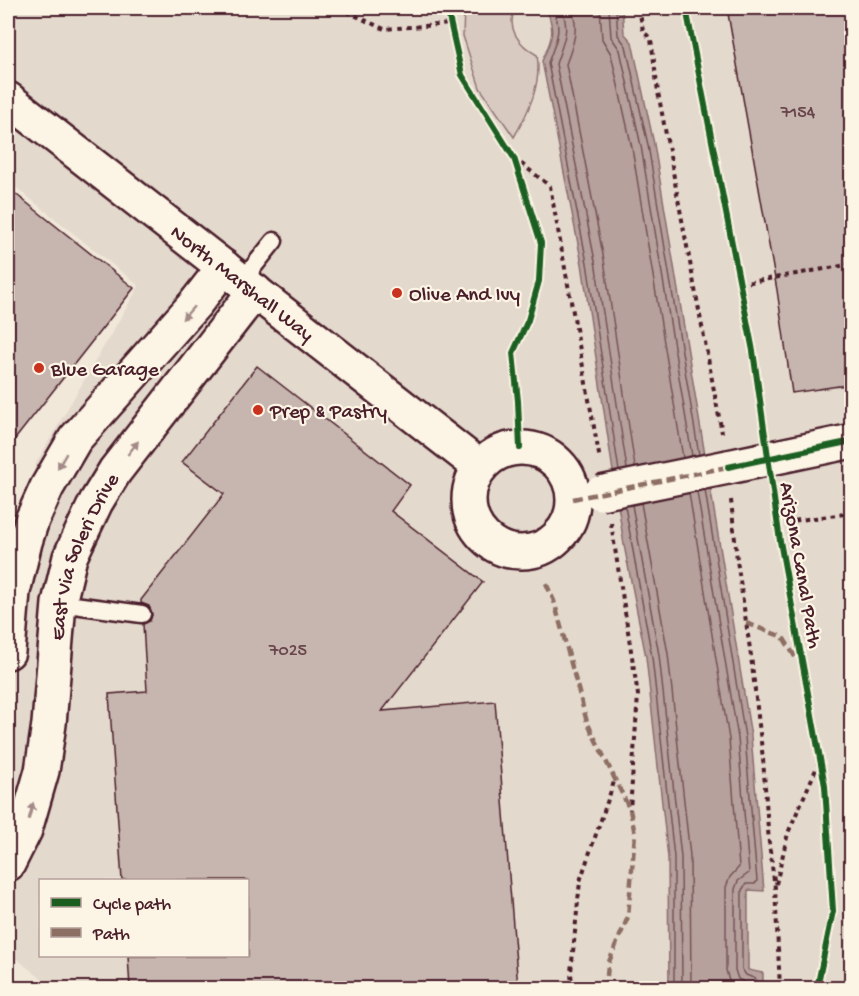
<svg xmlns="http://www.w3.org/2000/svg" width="859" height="996" viewBox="0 0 859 996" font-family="'Gochi Hand',sans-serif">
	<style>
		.built { fill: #e4d9cd; fill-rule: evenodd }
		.green { fill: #d8cac0; stroke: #917476; stroke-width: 1.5 }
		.water { fill: #b6a19c; stroke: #8b6d6f; stroke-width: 1.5 }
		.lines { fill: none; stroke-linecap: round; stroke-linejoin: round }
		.shore { stroke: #755358; stroke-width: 1.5 }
		.building { fill: #c7b6af; stroke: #4a1f2b; stroke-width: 1.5 }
		.lane-casing { stroke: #4a1f2b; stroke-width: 21 }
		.street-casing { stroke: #4a1f2b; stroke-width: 38 }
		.path { stroke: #4a1f2b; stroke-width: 4; stroke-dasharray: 4.5 4.5; stroke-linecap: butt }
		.lane { stroke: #fcf5e5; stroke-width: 16 }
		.street { stroke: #fcf5e5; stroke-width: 33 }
		.street-bridge-casing { stroke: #4a1f2b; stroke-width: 38; stroke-linecap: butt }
		.street-bridge { stroke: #fcf5e5; stroke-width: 33 }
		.quiet { stroke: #8d6e63; stroke-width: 4.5; stroke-dasharray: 9 4.5; stroke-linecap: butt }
		.cycleway-casing { stroke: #fcf5e5; stroke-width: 10 }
		.cycleway { stroke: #1b5e20; stroke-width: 6 }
		.oneway { fill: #a38a88 }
		.poi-dot { fill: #c8321e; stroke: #fcf5e5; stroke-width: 2 }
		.labels { text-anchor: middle; stroke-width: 4.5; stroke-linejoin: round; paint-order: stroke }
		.number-label { font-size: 18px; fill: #69454c }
		.street-label { font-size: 21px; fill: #4a1f2b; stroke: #fcf5e5 }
		.poi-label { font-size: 21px; fill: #4a1f2b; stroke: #fcf5e5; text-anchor: start }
	</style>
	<rect width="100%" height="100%" fill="#f1e8da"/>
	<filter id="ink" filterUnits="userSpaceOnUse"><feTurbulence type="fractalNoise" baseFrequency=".0167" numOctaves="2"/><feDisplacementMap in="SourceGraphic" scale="12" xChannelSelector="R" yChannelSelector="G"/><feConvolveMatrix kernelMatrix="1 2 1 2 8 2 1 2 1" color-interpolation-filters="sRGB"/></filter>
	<g filter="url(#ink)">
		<path class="built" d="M 8,8 L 851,8 L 851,988 L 53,988 L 8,952 L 8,579 L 36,463 L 139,286 L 8,181 ZM 40,880 L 248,880 L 248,956 L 40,956 Z"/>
		<path class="green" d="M 464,8 L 515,8 C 506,29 519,45 537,55 C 542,84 528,113 514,137 L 480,88 L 463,36 Z"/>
		<path class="water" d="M 546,8 L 622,8 L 624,33 L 632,42 L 654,144 L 751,736 L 764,891 L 748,890 L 748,970 L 763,973 L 763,988 L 669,988 L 668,858 L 646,657 L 624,545 L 582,264 L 542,61 C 552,39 556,31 546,8 Z"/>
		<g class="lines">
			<path class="shore" d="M 553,8 C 563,31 556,40 548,63 L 587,263 L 619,471
				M 561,8 C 571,30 563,42 556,64 L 595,261 L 627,469
				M 571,8 C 580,27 573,46 566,64 L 604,260 L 635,467
				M 600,8 L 602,39 L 611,54 L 632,148 L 683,458
				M 609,8 L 611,37 L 620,50 L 641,146 L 692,456
				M 616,8 L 618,35 L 626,46 L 648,145 L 699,455
				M 705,490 L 745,737 L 757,881 L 755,884 L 746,884 L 742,890 L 742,969 L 746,975 L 756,979 L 757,988
				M 697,492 L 738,738 L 749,873 L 738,881 L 735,889 L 735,970 L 738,979 L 748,984 L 749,988
				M 689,493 L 729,739 L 739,867 L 730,877 L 726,887 L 726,970 L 729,981 L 736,988
				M 641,503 L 668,654 L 690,856 L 691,988
				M 632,505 L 659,655 L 681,857 L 682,988
				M 625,506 L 652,657 L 674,857 L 674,988"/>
		</g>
		<path class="building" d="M 727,8 L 852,8 L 852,214 L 844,215 L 852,260 L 852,384 L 792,393 L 777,290 Z
			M 8,188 L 134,288 L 8,448 Z
			M 257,366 L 410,485 L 391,511 L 483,582 L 382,711 L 495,701 L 518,988 L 130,988 L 128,956 L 248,956 L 248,880 L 122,880 L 109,694 L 147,691 L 143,624 L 150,621 L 152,615 L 149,606 L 141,603 L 141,600 L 224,494 L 182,462 Z"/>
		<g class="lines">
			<defs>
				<path id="lane" d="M 242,281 L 274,241
					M 59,603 L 142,614"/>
				<g id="street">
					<path id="s1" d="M 8,99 L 480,467"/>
					<circle cx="521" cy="500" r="52"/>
					<path d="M 728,467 L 852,441"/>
					<path d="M 8,652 L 13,592 L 25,542 L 32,520 L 47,487 L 75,439 L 195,304 L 224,267"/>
					<path id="s2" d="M 8,864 L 25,830 L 42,771 L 49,724 L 59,603 L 70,557 L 96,502 L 115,471 L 255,291"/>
				</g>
			</defs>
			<use href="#lane" class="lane-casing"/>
			<use href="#street" class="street-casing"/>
			<path class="path" d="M 339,8 L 384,29 L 451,24
				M 639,8 L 643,31 L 651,39 L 658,92 L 722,433
				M 514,158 L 550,186 L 600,460
				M 740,284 L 852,264
				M 731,500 L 737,560 L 751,656 L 763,759 L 769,843 L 775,888 L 780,988
				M 611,523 L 638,695 L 630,810
				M 777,523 L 852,513
				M 776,884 L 788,833 L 820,760
				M 572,988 L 571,972 L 580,881 L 615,779"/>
			<use href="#lane" class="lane"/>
			<use href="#street" class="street"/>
			<defs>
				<path id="street-bridge" d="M 600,493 L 728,467"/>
			</defs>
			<use href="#street-bridge" class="street-bridge-casing"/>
			<use href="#street-bridge" class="street-bridge"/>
			<path class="quiet" d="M 573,499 L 732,466
				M 546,583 L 554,601 L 587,722 L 630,810 L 635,834 L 628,917 L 608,964 L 606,988
				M 746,623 L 783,637 L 797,660"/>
			<defs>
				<path id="cycleway" d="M 447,8 L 462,75 L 514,158 L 541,243 L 539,281 L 528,320 L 513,353 L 518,401 L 520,448
					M 686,8 L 753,351 L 780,541 L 825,786 L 833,911 L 817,988
					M 728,467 L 852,441"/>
			</defs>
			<use href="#cycleway" class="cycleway-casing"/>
			<use href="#cycleway" class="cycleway"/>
		</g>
		<defs><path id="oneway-solid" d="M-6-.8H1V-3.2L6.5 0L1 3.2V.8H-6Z" transform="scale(1.5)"/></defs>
		<g class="oneway">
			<use href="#oneway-solid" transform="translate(188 313) rotate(132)"/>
			<use href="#oneway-solid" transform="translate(133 448) rotate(-52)"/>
			<use href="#oneway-solid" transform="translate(62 461) rotate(120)"/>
			<use href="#oneway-solid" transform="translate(31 811) rotate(-75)"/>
		</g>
	</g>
	<g class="poi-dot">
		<circle cx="397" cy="293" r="6"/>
		<circle cx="39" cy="368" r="6"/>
		<circle cx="258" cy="410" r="6"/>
	</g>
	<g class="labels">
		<g class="number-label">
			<text x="798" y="117">7154</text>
			<text x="288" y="655">7025</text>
		</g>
		<g class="street-label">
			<text dy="7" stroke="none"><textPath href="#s1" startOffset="298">North Marshall Way</textPath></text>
			<text dy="7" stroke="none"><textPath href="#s2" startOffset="320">East Via Soleri Drive</textPath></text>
			<text transform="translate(802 565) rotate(80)" y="7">Arizona Canal Path</text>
		</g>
		<g class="poi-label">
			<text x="409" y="300">Olive And Ivy</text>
			<text x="51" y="375">Blue Garage</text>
			<text x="270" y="417">Prep &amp; Pastry</text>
		</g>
	</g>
	<rect width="859" height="996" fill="none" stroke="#fcf5e5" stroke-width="30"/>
	<rect x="15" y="15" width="829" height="966" fill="none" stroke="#4a1f2b" stroke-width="2" filter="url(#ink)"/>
	<rect x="39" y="879" width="210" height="78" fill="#fcf5e5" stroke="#b59f9b" stroke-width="1.5"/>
	<rect x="51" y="898" width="30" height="9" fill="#1b5e20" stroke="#b59f9b" stroke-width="1.5"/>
	<text x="93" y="909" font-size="18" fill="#4a1f2b">Cycle path</text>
	<rect x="51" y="928" width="30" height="9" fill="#8d6e63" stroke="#b59f9b" stroke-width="1.5"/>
	<text x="93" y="939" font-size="18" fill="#4a1f2b">Path</text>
</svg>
